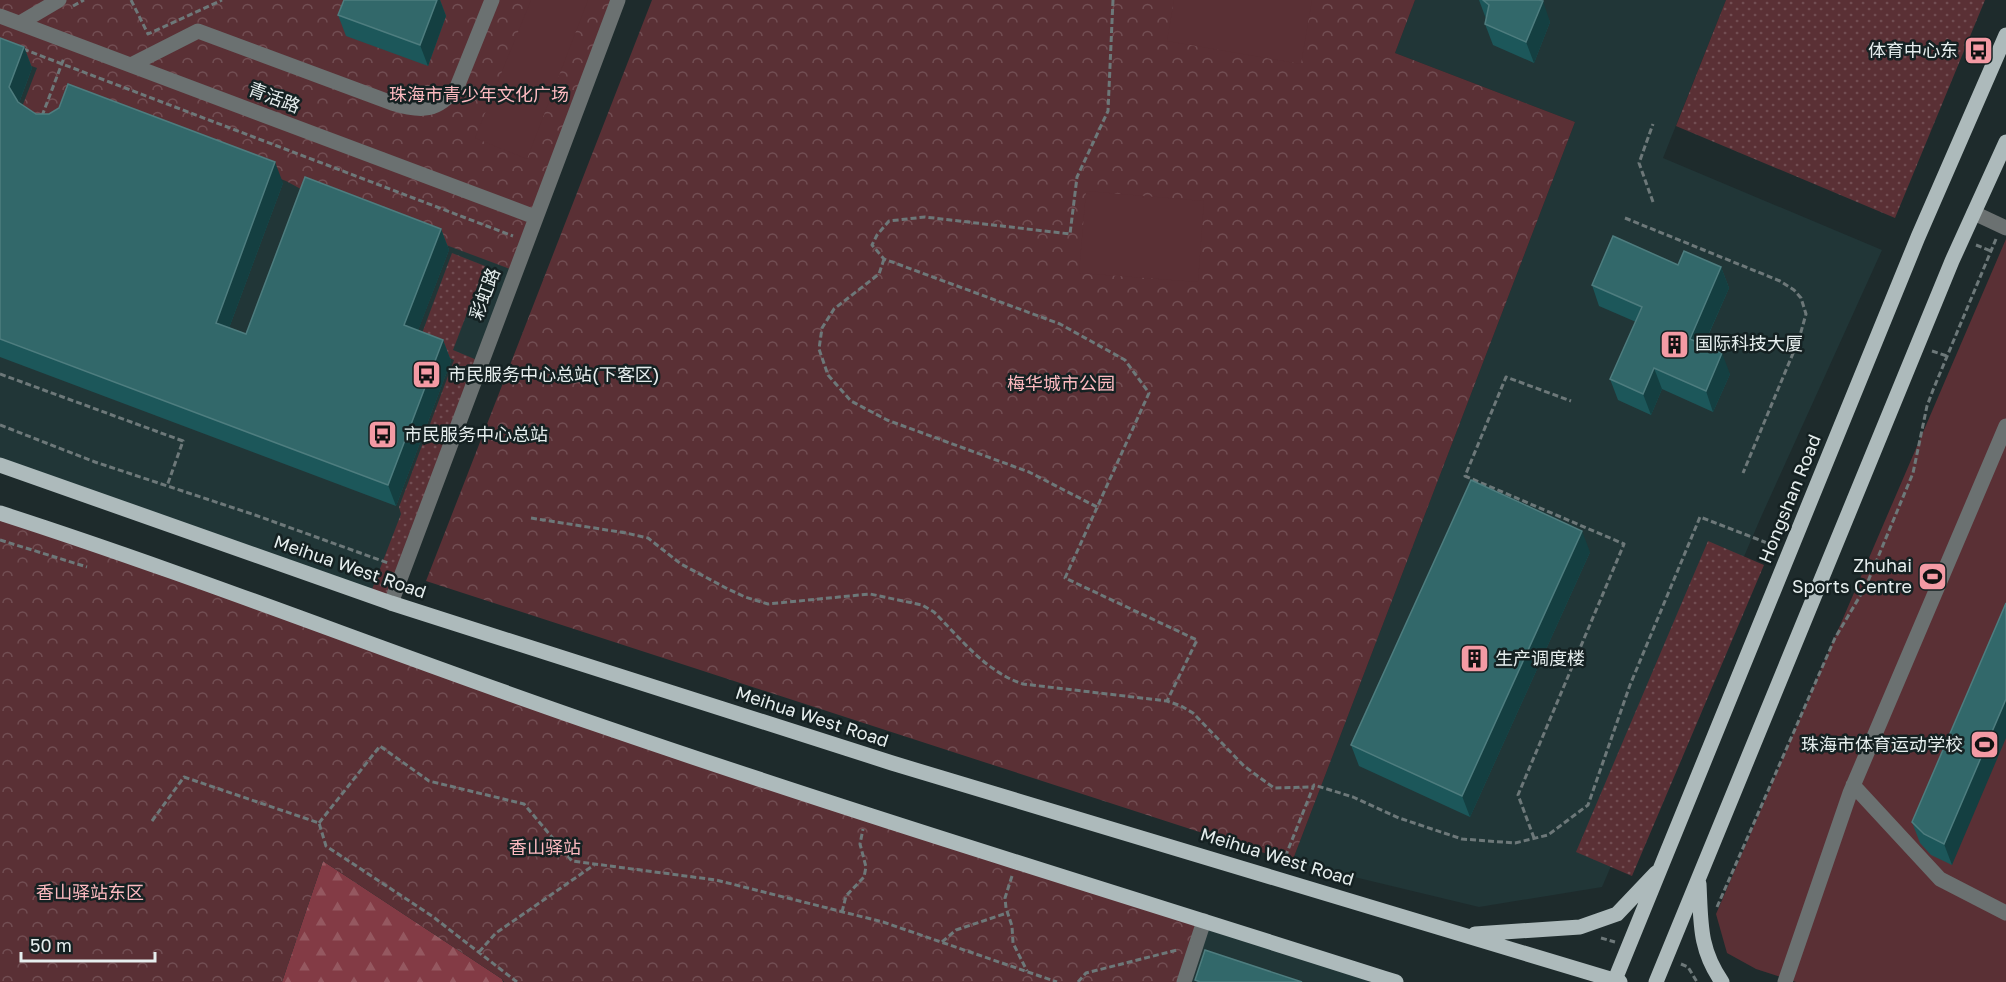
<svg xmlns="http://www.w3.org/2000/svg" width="2006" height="982" viewBox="0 0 2006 982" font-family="'Golos Text','Noto Sans SC',sans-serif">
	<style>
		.built { fill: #213637 }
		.grass { fill: url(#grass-dots) }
		.forest { fill: url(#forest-firs) }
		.park { fill: url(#park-crowns) }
		.pitch { fill: #5a3035 }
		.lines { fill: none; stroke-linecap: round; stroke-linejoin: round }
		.path { stroke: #6d7879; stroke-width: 3; stroke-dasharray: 6 3; stroke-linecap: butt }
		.minor { stroke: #6b7171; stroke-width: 15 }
		.major { stroke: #adbabb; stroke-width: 15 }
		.wall { fill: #1c575a }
		.shaded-wall { fill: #143f41 }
		.building { fill: #32686a; stroke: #4e7d7f; stroke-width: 1.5 }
		.labels { text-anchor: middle; stroke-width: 5; stroke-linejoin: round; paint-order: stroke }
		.poi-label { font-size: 18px; fill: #e6eeee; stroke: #152122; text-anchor: start }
		.park-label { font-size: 18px; fill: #fdbac0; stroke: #152122 }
		.street-label { font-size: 18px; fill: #e6eeee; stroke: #152122 }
	</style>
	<defs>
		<pattern id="grass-dots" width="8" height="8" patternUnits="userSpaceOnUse" patternTransform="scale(1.5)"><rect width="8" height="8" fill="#5a3035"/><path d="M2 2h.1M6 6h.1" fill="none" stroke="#724e53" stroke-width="1.8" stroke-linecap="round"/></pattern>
		<pattern id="forest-firs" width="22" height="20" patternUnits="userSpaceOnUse" patternTransform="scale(1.5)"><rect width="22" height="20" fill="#833b45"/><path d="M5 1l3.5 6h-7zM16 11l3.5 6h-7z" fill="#955860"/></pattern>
		<pattern id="park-crowns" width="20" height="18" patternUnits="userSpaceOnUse" patternTransform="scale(1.5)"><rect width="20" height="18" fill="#5a3035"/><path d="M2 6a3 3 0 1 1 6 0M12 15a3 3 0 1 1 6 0" fill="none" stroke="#724e53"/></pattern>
	</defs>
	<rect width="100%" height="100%" fill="#1e2b2c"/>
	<path class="built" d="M 1415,0 L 1726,0 L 1663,158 L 1882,250 L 1761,517 L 1602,887 L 1479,907 L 1292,862 L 1575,122 L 1395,53 Z
		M 0,16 L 535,218 L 391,603 L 0,464 Z
		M 1204,922 L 1393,982 L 1185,982 Z"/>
	<path class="grass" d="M 1726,0 L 1985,0 L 1895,218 L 1676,126 Z
		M 452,253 L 485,266 L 453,350 L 477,360 L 389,598 L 371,592 L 401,514 L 399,507 L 454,360 L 418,344 Z
		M 1708,541 L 1764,565 L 1632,876 L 1576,852 Z"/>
	<path class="forest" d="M 323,861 L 502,979 L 503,982 L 282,982 Z"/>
	<path class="park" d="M 0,0 L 617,0 L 535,217 L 0,15 Z
		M 652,0 L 1415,0 L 1395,53 L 1575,122 L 1292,862 L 426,581 Z
		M 0,20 L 528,219 L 510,269 L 310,194 L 286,181 L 74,100 L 48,132 L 22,107 L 37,68 L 0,54 Z
		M 0,514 L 604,728 L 1203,921 L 1184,982 L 504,982 L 502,979 L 323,861 L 282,982 L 0,982 Z"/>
	<path class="pitch" d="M 531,0 L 588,0 L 527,159 L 475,138 Z
		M 1174,0 L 1312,0 L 1301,64 L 1167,41 Z
		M 1086,191 L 1204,201 L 1198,282 L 1079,273 Z
		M 2006,239 L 2006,982 L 1796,982 L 1756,969 L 1727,953 L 1716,914 Z"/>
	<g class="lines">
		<path class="path" d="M 131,0 L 148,34 L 222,0
			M 1113,0 L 1108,111 L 1077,177 L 1070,234 L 925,217 L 889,221 L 877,235 L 872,245 L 884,259 L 1060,324 L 1125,360 L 1149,393 L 1065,578 L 1197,640 L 1167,701
			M 73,6 L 84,0
			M 23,49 L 513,236
			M 42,116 L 64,58
			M 1653,202 L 1639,163 L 1653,124
			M 1625,218 L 1780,281 L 1794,290 L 1801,298 L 1806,314 L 1799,339 L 1743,473
			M 1976,245 L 1991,251
			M 884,259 L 879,274 L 834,309 L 822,328 L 819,349 L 828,375 L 851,401 L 887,420 L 1029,472 L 1097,507
			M 1932,351 L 1947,356
			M 0,374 L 183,441 L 167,486
			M 0,425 L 95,462 L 255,515 L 388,563
			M 531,518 L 626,533 L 648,538 L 681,564 L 726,588 L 745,597 L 768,604 L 870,594 L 922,605 L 934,612 C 961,639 986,672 1023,684 L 1167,701 L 1181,706 L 1193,713 L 1244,766 L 1274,788 L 1313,787
			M 0,540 L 87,567
			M 152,821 L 184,777 L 319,823 L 326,846 L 432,916 L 517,982
			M 319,823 L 380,746 L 429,781 L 524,804 L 572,861 L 716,880 L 883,922 L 1057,982
			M 1534,838 L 1518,795 L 1624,544 L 1465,476 L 1506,377 L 1571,401
			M 1282,865 L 1314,785 L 1353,797 L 1399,818 L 1462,839 L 1515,843 L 1548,835 L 1588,805 L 1630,685 L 1700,517 L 1775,546
			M 1012,876 L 1005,898 L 1006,908 L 1012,926 L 1013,943 L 1027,971
			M 1717,907 L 1835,638 L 1866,586 L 1913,473 L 1927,406 L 1933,390 L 1996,239
			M 842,912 L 846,896 L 864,877 L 866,867 L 860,844 L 863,829
			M 1601,938 L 1615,942
			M 942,942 L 956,930 L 1007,913
			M 479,952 L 496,933 L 594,865
			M 1681,964 L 1688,967 L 1697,982
			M 1078,982 L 1086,973 L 1177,950"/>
		<path class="minor" d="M 0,16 L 535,217
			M 20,23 L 59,0
			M 131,65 L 198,31 L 392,103 C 421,112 438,112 457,87 L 492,0
			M 1974,213 L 2006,228
			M 391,603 L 618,0
			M 1853,785 L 1940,879 L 2006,913
			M 1184,982 L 1204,921
			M 1785,982 L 1850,793 L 2006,426"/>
		<path class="major" d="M 0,465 L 391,603 L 892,763 L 1620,982
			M 0,513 C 205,579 404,659 607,728 C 869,818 1133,898 1396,982
			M 1699,884 C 1701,923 1699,949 1722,982
			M 1475,934 L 1580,927 L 1617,914 L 1656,873
			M 1614,982 L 1918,237 L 2006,35
			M 1656,982 L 1952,261 L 2006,142"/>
	</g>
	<path class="wall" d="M 344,0 L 440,0 L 446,16 L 428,66 L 346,36 L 338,15 Z
		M 1479,0 L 1539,0 L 1550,22 L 1534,63 L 1493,45 L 1485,24 L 1486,18 L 1485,16 Z
		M 0,38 L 24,47 L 32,68 L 19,103 L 36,114 L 283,183 L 229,328 L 246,334 L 441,229 L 449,250 L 418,330 L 443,340 L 451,361 L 396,506 L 0,357 Z
		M 1678,265 L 1721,267 L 1729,288 L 1704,345 L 1730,374 L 1713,412 L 1662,389 L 1651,415 L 1618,400 L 1610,379 L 1636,322 L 1599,306 L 1592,285 Z
		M 1590,552 L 1470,817 L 1359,766 L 1351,745 Z
		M 2006,603 L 1952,865 L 1931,855 L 1920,843 L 1912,822 Z"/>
	<path class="shaded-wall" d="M 437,0 L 440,0 L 446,16 L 428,66 L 420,45 Z
		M 1543,1 L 1550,22 L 1534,63 L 1526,42 Z
		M 24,47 L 32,68 L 17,108 L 9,87 Z
		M 275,162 L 283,183 L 223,344 L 216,323 Z
		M 441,229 L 449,250 L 412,346 L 404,325 Z
		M 1721,267 L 1729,288 L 1697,360 L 1690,339 Z
		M 443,340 L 451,361 L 396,506 L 388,485 Z
		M 1722,353 L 1730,374 L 1713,412 L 1706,391 Z
		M 1654,368 L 1662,389 L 1651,415 L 1643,394 Z
		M 1582,531 L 1590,552 L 1470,817 L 1462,796 Z
		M 2006,699 L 2006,738 L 1952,865 L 1944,844 Z"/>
	<path class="building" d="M 344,0 L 437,0 L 420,45 L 338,15 Z
		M 1483,0 L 1539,0 L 1543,1 L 1526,42 L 1485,24 L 1489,5 Z
		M 0,38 L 24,47 L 9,87 L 18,102 L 36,114 L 49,114 L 59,108 L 68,84 L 275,162 L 216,323 L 246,334 L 305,177 L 441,229 L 404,325 L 443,340 L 388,485 L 0,339 Z
		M 1613,236 L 1678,265 L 1684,251 L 1721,267 L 1690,339 L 1722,353 L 1706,391 L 1654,368 L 1643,394 L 1610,379 L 1642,307 L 1592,285 Z
		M 1471,480 L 1582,531 L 1462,796 L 1351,745 Z
		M 2006,603 L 2006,699 L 1944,844 L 1924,834 L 1912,822 Z
		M 1205,950 L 1302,982 L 1200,982 L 1195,980 Z"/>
	<defs>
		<symbol id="bus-square" viewBox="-11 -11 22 22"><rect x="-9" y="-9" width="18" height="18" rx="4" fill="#f49aa4" stroke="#152122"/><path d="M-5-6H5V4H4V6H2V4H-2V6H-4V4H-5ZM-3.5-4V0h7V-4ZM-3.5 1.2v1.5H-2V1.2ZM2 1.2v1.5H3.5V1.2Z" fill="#111"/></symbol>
		<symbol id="building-square" viewBox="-11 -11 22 22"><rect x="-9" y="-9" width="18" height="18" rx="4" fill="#f49aa4" stroke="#152122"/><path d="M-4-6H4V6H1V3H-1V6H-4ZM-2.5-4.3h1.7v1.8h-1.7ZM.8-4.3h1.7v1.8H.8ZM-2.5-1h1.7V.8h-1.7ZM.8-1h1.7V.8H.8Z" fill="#111"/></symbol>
		<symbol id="stadium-square" viewBox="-11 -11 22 22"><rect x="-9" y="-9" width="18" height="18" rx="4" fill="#f49aa4" stroke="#152122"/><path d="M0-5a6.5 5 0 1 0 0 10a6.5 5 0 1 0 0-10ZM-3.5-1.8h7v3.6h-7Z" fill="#111"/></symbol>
	</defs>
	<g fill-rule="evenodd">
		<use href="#bus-square" x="1962" y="34" width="33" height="33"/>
		<use href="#building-square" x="1658" y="328" width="33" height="33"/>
		<use href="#bus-square" x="410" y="358" width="33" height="33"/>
		<use href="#bus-square" x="366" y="418" width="33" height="33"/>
		<use href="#stadium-square" x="1916" y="560" width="33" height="33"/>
		<use href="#building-square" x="1458" y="642" width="33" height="33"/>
		<use href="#stadium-square" x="1968" y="728" width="33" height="33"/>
	</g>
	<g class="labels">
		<g class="poi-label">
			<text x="1958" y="57" text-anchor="end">体育中心东</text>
			<text x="1695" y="350">国际科技大厦</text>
			<text x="448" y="381">市民服务中心总站(下客区)</text>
			<text x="404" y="441">市民服务中心总站</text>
			<text x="1912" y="572" text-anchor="end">Zhuhai<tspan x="1912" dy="21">Sports Centre</tspan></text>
			<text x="1495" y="665">生产调度楼</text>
			<text x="1963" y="751" text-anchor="end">珠海市体育运动学校</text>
		</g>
		<g class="park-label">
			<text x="479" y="101">珠海市青少年文化广场</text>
			<text x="1061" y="390">梅华城市公园</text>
			<text x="545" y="854">香山驿站</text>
			<text x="90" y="899">香山驿站东区</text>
		</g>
		<g class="street-label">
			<text transform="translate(274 98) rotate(21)" y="6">青活路</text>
			<text transform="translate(485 294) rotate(-69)" y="6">彩虹路</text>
			<text transform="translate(1790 499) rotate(-68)" y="6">Hongshan Road</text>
			<text transform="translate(350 567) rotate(19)" y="6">Meihua West Road</text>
			<text transform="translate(812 717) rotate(18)" y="6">Meihua West Road</text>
			<text transform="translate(1277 857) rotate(17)" y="6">Meihua West Road</text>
		</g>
	</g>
	<path d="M21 952v9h134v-9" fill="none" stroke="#e6eeee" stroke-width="3"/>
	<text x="30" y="952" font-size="18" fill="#e6eeee" stroke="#152122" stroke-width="4.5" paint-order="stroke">50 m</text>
</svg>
